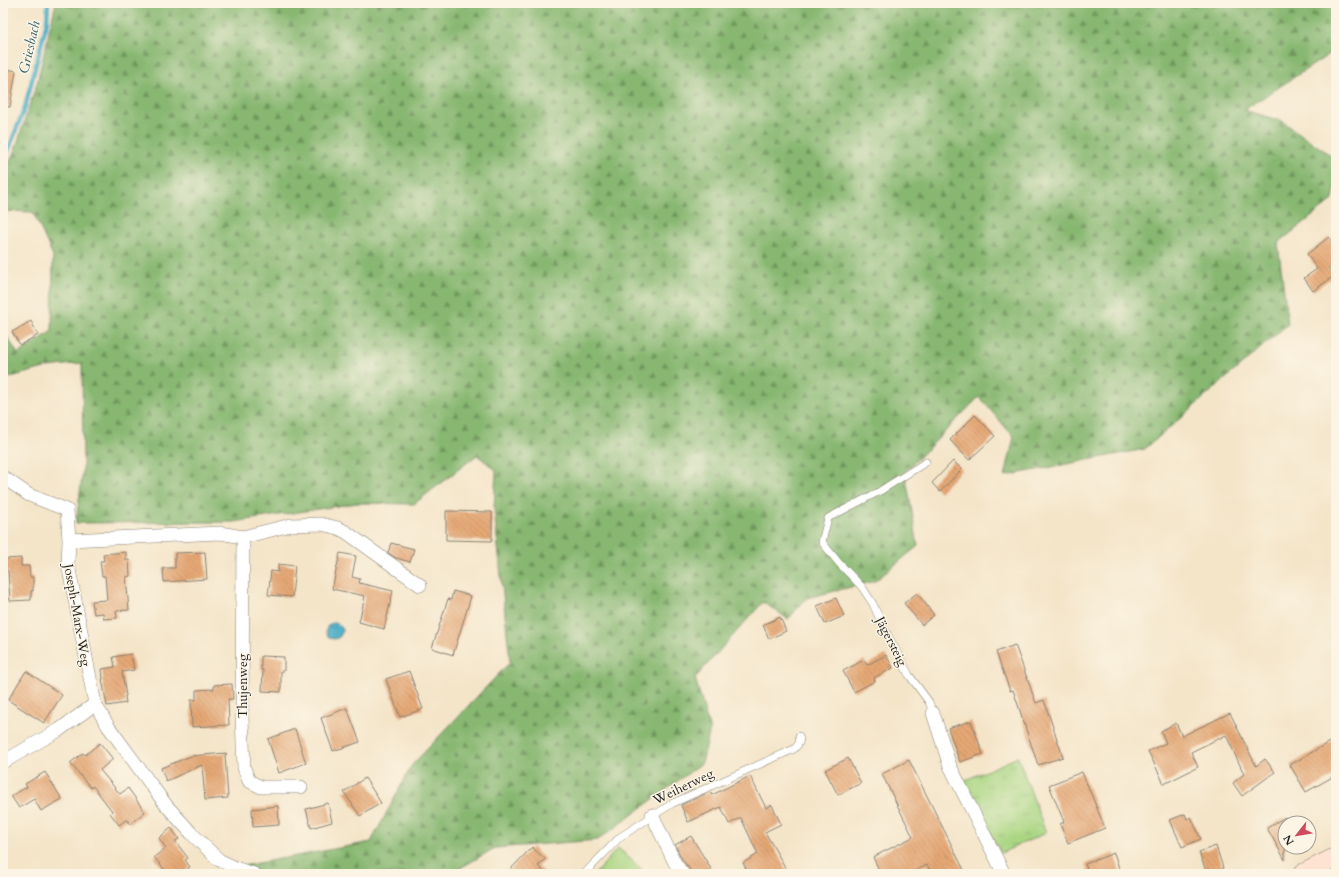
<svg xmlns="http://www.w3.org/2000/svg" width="1339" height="877" viewBox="0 0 1339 877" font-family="Cardo,serif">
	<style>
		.green { fill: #aad683; stroke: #637950 }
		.forest { fill: url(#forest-firs); stroke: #526a46 }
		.park { fill: url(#park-tufts); stroke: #637950 }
		.water { fill: url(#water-ripples); stroke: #316470 }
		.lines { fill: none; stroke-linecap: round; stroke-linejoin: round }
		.stream { stroke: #46acc5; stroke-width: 4.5 }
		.building { fill: url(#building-back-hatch) }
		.lane-casing { stroke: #888072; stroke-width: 8 }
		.street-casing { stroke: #888072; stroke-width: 14 }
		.secondary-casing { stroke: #888072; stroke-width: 20 }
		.lane { stroke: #fff; stroke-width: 7 }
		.street { stroke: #fff; stroke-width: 13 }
		.secondary { stroke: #fee3d2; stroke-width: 19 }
		.labels { text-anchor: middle; stroke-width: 3; stroke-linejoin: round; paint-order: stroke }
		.street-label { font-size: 13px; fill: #1c1c1c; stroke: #fcf5e5 }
		.water-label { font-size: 14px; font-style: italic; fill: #2f5d68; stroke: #fcf5e5 }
	</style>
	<defs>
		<pattern id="forest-firs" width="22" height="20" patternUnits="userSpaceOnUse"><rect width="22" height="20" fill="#87b771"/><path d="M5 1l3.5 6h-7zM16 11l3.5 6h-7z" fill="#6e945c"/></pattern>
		<pattern id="park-tufts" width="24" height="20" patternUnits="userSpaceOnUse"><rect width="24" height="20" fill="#aad683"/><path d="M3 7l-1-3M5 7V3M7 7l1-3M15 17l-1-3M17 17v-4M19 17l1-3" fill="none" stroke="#92b771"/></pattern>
		<pattern id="water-ripples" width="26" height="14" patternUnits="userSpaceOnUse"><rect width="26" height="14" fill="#46acc5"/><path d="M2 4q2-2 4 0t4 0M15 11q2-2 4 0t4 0" fill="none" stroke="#3a8b9f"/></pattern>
		<pattern id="building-back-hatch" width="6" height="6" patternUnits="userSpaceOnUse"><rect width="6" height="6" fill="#e5a775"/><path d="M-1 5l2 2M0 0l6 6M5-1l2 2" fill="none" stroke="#c48f65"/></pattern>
	</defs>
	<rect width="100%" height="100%" fill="#fcf5e5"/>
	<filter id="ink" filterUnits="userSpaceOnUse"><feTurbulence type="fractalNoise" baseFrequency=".025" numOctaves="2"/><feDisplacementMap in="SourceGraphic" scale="8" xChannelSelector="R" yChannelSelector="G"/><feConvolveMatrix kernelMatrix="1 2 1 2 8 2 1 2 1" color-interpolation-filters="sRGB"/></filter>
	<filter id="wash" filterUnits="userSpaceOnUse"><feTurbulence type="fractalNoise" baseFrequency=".012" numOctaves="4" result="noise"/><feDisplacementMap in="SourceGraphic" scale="16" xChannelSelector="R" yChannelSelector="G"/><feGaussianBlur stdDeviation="0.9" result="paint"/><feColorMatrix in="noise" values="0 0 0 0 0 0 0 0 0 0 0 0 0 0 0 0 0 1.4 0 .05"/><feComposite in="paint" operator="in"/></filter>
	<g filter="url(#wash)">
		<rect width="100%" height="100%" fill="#f4e5c9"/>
		<path class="green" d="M 618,848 L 647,874 L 595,874 Z"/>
		<path class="forest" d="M 56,3 L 1336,3 L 1336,50 L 1244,110 L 1282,121 L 1336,159 L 1336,180 L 1333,200 L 1278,243 L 1288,324 L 1145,449 L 1005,476 L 1014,437 L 979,397 L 905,472 L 918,546 L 875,581 L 807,598 L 788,619 L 763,602 L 695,678 L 710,730 L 702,763 L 598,840 L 495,848 L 450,874 L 225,874 L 221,870 L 371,842 L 412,765 L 510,662 L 494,508 L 496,470 L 477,455 L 414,504 L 357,503 L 234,522 L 76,523 L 83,469 L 82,363 L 48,367 L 3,379 L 3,330 L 18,354 L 52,331 L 53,256 L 33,212 L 3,211 L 3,180 L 18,141 L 37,83 Z"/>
		<path class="park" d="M 1018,757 L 1046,833 L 1001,853 L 963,781 Z"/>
		<path class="water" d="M326 631a8 8 0 1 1 16 0a8 8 0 1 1-16 0Z"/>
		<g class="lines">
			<path class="stream" d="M 3,164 L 25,107 L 47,22 L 48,3"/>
		</g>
		<g id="blocks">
			<path class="building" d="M 3,68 L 16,71 L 10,107 L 3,106 Z
				M 1329,237 L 1336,247 L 1336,262 L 1328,268 L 1334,276 L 1313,291 L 1304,278 L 1317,269 L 1307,254 Z
				M 31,321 L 38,335 L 20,345 L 12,332 Z
				M 975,415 L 995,436 L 969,460 L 950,440 Z
				M 953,461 L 962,469 L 940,492 L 932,483 Z
				M 446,511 L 492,512 L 492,541 L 446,540 Z
				M 391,543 L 414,549 L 410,562 L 396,558 L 388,553 Z
				M 126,552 L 126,560 L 129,560 L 130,576 L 126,577 L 129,610 L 116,611 L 117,618 L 104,619 L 103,613 L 94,614 L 92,601 L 107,600 L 105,576 L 102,576 L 100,561 L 104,561 L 103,554 Z
				M 205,552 L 207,579 L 164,582 L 163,568 L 175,568 L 175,553 Z
				M 340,553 L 356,556 L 352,577 L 360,579 L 359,583 L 393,591 L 384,629 L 359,622 L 365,596 L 332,589 Z
				M 21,558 L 21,566 L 29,566 L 30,577 L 33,577 L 33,591 L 31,591 L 31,600 L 10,601 L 8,571 L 6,570 L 5,559 Z
				M 278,564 L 295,566 L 292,597 L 268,595 L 271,571 L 278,572 Z
				M 453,591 L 471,596 L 453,655 L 432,648 L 448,599 L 451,600 Z
				M 917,593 L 934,615 L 922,625 L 904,603 Z
				M 836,598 L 844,616 L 825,624 L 817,606 Z
				M 780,617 L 786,631 L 769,639 L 763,625 Z
				M 1015,645 L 1036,703 L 1044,700 L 1063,757 L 1038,765 L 1013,690 L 1010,691 L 996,652 Z
				M 131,654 L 134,670 L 122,672 L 126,696 L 125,696 L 126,703 L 107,706 L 102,679 L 103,679 L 102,669 L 115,667 L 113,657 Z
				M 886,655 L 893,668 L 874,678 L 875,681 L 854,692 L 843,671 L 864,660 L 867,665 Z
				M 261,656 L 284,657 L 284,671 L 281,671 L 281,692 L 262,691 L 263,670 L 261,670 Z
				M 26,671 L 62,695 L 44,723 L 8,700 Z
				M 409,671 L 423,709 L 400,717 L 386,679 Z
				M 232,684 L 233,699 L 228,699 L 229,725 L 192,727 L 191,700 L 196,700 L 196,690 L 214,689 L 214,685 Z
				M 347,708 L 360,742 L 333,751 L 321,718 Z
				M 1230,713 L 1256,766 L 1265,759 L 1275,772 L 1242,796 L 1233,783 L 1244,774 L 1226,735 L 1191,752 L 1198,767 L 1164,784 L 1148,751 L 1166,743 L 1161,731 L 1176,723 L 1182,736 Z
				M 971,721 L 983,754 L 960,762 L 948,728 Z
				M 295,729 L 306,763 L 279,773 L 268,739 Z
				M 1336,738 L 1336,775 L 1306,792 L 1290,765 Z
				M 100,743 L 113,759 L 100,770 L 120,794 L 128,788 L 145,812 L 130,824 L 127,819 L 119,825 L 110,813 L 112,811 L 93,786 L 91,788 L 70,763 L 83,753 L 85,755 Z
				M 226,753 L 227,754 L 225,755 L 228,798 L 205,800 L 202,765 L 166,781 L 161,768 L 191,756 Z
				M 848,758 L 861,783 L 838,795 L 825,770 Z
				M 909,760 L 966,874 L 932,874 L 927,865 L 908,874 L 881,874 L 873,857 L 913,837 L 882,774 Z
				M 45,772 L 62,799 L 41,811 L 34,799 L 19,808 L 11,796 L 27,787 L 25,784 Z
				M 1082,772 L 1105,828 L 1068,843 L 1060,824 L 1064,822 L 1049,785 Z
				M 750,776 L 766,808 L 772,805 L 781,824 L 765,832 L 789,874 L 749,874 L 743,863 L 758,854 L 741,818 L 729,824 L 721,807 L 688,822 L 681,805 L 710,792 L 712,795 Z
				M 365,778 L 381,803 L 360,816 L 344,792 Z
				M 328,803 L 332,822 L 311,828 L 306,809 Z
				M 278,806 L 279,825 L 253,827 L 252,809 Z
				M 1185,814 L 1187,819 L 1191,817 L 1201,839 L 1182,847 L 1170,820 Z
				M 1285,817 L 1285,860 L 1267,828 Z
				M 171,828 L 179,839 L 175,841 L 188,858 L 185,860 L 190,867 L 182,874 L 168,874 L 154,857 L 166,848 L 159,838 Z
				M 691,836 L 711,869 L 703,874 L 691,874 L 690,870 L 682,859 L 675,845 Z
				M 1216,846 L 1225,874 L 1207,874 L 1199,852 Z
				M 532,847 L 545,859 L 538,866 L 546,874 L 506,874 Z
				M 1114,853 L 1121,874 L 1089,874 L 1085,864 Z"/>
		</g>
	</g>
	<g filter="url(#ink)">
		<use href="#blocks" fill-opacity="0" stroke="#888072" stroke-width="1"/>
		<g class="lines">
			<defs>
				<path id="lane" d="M 926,462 L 880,491 L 828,518 L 822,542 L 838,562 L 862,587 L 873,604 L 881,622 L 909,675 L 929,702 L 933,713
					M 584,874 L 620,837 L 673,803 L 794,749 C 798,745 801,742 799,736"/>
				<path id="street" d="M 3,477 L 29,495 L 67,510 L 69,540
					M 243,537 L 242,717 L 244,768 L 249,781 L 261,787 L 301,787
					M 933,713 L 950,766 L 1004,874
					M 3,762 L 59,730 L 95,704
					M 652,815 L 675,863 L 683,874
					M 254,874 L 238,869 L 219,860 L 193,835 L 166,805 L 108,726 L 95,704 L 68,564 L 69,540 L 220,533 L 243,537 L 291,525 L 321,524 L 338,528 L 346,532 L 420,585"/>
				<path id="secondary" d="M 1302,874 L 1336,857"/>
			</defs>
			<use href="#lane" class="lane-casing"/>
			<use href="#street" class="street-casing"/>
			<use href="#secondary" class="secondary-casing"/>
			<use href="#lane" class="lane"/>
			<use href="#street" class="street"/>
			<use href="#secondary" class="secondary"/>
		</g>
	</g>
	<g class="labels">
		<g class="street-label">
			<text transform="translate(78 615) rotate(80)" y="5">Joseph-Marx-Weg</text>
			<text transform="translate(892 641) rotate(63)" y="5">Jägersteig</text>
			<text transform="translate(242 686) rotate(-90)" y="5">Thujenweg</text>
			<text transform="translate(683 786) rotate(-26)" y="5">Weiherweg</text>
		</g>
		<g class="water-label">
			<text transform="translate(29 47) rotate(-77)" y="5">Griesbach</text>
		</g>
	</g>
	<rect width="1339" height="877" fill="none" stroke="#fcf5e5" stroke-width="16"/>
	<g transform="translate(1297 835) rotate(239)"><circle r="19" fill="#fcf5e5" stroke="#a29e95"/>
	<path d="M0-3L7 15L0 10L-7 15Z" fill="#d1495b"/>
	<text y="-6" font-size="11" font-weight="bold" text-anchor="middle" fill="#1c1c1c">N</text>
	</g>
</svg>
